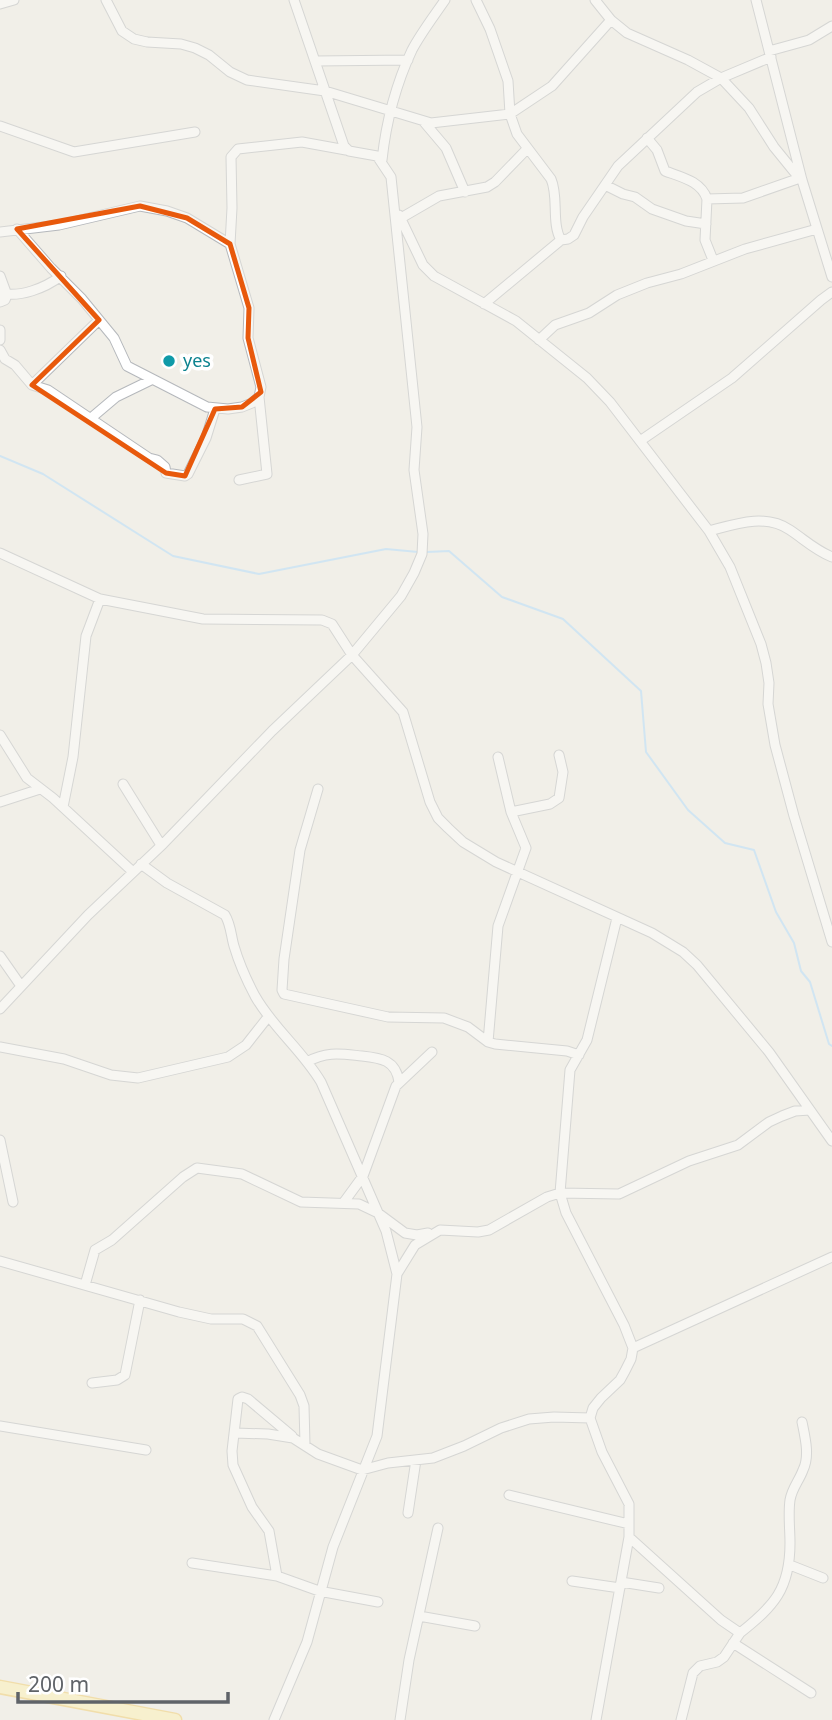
<svg xmlns="http://www.w3.org/2000/svg" width="832" height="1720" viewBox="0 0 832 1720" font-family="'Noto Sans',sans-serif">
	<style>
		.lines { fill: none; stroke-linecap: round; stroke-linejoin: round }
		.stream { stroke: #aadaff; stroke-width: 2 }
		.minor-casing { stroke: #b5b8bc; stroke-width: 11 }
		.major-casing { stroke: #f2c960; stroke-width: 15 }
		.minor { stroke: #fff; stroke-width: 9 }
		.major { stroke: #fff2af; stroke-width: 12 }
		.marked { fill: none; stroke: #e8590c; stroke-width: 5; stroke-linejoin: round }
		.culture-dot { fill: #0f9aa8; stroke: #fff; stroke-width: 2.5 }
		.labels { text-anchor: middle; stroke-width: 7; stroke-linejoin: round; paint-order: stroke }
		.culture-label { font-size: 18px; fill: #0d838f; stroke: #fff; text-anchor: start }
	</style>
	<rect width="100%" height="100%" fill="#f1efe8"/>
	<g class="lines">
		<path class="stream" d="M 0,456 L 43,474 L 173,556 L 259,574 L 386,549 L 418,552
			M 427,552 L 449,551 L 502,597 L 563,619 L 641,691 L 646,752 L 688,810 L 725,843 L 754,850 L 776,912 L 794,943 L 801,971 L 810,982 L 829,1044 L 832,1046"/>
		<defs>
			<path id="minor" d="M 106,0 L 122,31 L 134,39 L 147,42 L 181,44 L 195,48 L 209,55 L 230,72 L 247,80 L 325,91 L 431,123 L 510,114 L 552,86 L 611,20
				M 476,0 L 490,29 L 508,81 L 510,114 L 517,134 L 551,179 C 559,197 551,223 561,240
				M 595,0 L 611,20 L 627,33 L 688,60 L 721,78 L 749,108 L 774,147 L 800,179
				M 756,0 L 802,180 L 832,277
				M 0,4 L 14,0
				M 769,51 L 809,40 L 832,26
				M 316,61 L 408,60
				M 424,122 L 446,148 L 465,192
				M 0,126 L 74,152 L 195,132
				M 647,138 L 657,150 L 665,171 C 681,177 701,181 707,199 L 705,240 L 713,260
				M 382,160 C 386,123 396,84 412,50 C 421,33 434,16 445,0
				M 605,185 L 623,194 L 635,197 L 652,209 L 686,221 L 706,224
				M 707,199 L 743,198 L 800,178
				M 399,215 L 423,265 L 434,276 L 516,321 L 587,378 L 610,402 L 709,531 L 730,567 L 761,644 L 766,663 L 769,683 L 768,704 L 775,745 L 794,816 L 832,942
				M 401,218 L 439,196 L 487,187 L 495,182 L 527,149
				M 17,229 L 51,268 L 82,299 L 114,338 L 127,366 L 207,407 L 228,409 L 242,407 L 252,403 L 259,397 L 261,387 L 248,338 L 249,308 L 230,244 L 232,208 L 231,157 L 238,149 L 302,142 L 346,150
				M 0,232 L 59,225 L 140,206 L 167,211 L 187,218 L 230,244
				M 0,276 L 7,295 L 5,300 L 0,302
				M 0,293 C 20,298 45,288 61,276
				M 484,304 L 561,240 L 568,239 L 574,235 L 583,217 L 618,166 L 697,92 L 721,78 L 771,57
				M 0,330 L 0,340
				M 539,340 L 555,325 L 589,313 L 617,295 L 647,283 L 681,274 L 745,249 L 817,229
				M 0,350 L 5,359 L 15,365 L 32,385 L 48,390 L 149,458 L 157,460 L 165,467 L 166,473 L 185,476 L 188,474 L 206,438 L 215,409
				M 32,385 L 99,320
				M 90,419 L 116,397 L 151,380
				M 640,441 L 732,378 L 821,300 L 832,292
				M 239,480 L 267,474 L 259,397
				M 709,531 C 735,524 765,513 790,530 C 805,540 815,550 832,557
				M 0,553 L 100,599 L 203,619 L 322,620 L 332,624 L 352,655 L 403,712 L 430,802 L 438,818 L 448,828 L 463,842 L 496,862 L 652,933 L 683,952 L 697,965 L 769,1052 L 832,1141
				M 0,735 L 27,778 L 53,798 L 132,871
				M 123,784 L 161,845
				M 318,789 L 300,850 L 284,959 L 282,990 L 284,994 L 388,1017 L 444,1018 L 468,1027 L 488,1042 L 495,1044 L 567,1051 L 579,1055
				M 0,802 L 40,789
				M 63,807 L 73,757 L 86,636 L 100,599
				M 511,812 L 550,804 L 559,798 L 563,772 L 559,755
				M 141,864 L 167,883 L 225,915 C 231,925 231,936 234,946 C 239,963 247,981 255,996 C 273,1028 302,1050 321,1082 L 386,1231 L 397,1274
				M 0,956 L 21,986
				M 0,1009 L 88,915 L 163,844 L 272,731 L 352,655 L 401,596 L 414,573 L 422,554 L 423,534 L 414,470 L 417,427 L 391,177 L 377,156 L 349,151 L 344,146 L 294,0
				M 488,1042 L 498,926 L 526,848 L 511,812 L 498,757
				M 0,1047 L 64,1059 L 111,1075 L 138,1078 L 228,1057 L 246,1045 L 268,1017
				M 307,1062 C 327,1051 341,1054 362,1056 C 381,1058 396,1060 399,1082
				M 0,1140 L 13,1202
				M 344,1202 L 363,1176 L 396,1086 L 432,1052
				M 0,1261 L 179,1312 L 211,1319 L 243,1319 L 257,1326 L 300,1395 L 304,1406 L 305,1445
				M 85,1285 L 95,1250 L 112,1240 L 183,1177 L 197,1168 L 242,1174 L 301,1202 L 359,1204 L 378,1213 L 405,1233 L 417,1235 L 428,1233
				M 633,1348 L 832,1257
				M 92,1383 L 117,1380 L 125,1375 L 140,1300
				M 0,1426 L 146,1450
				M 235,1433 L 268,1434 L 293,1438 L 318,1454 L 362,1470 L 388,1463 L 433,1458 L 464,1446 L 501,1428 L 529,1419 L 554,1417 L 590,1418
				M 292,1436 L 248,1399 L 242,1397 L 238,1399 L 232,1451 L 233,1465 L 252,1507 L 269,1531 L 277,1576 L 319,1591 L 378,1602
				M 509,1495 L 629,1524
				M 408,1513 L 416,1460
				M 629,1537 L 721,1620 L 740,1633 L 724,1657 L 717,1662 L 700,1666 L 693,1673 L 681,1720
				M 192,1563 L 277,1576
				M 790,1565 L 823,1578
				M 572,1581 L 620,1588
				M 621,1582 L 659,1588
				M 419,1616 L 475,1626
				M 740,1633 C 774,1606 790,1589 790,1543 C 790,1529 788,1514 790,1500 C 792,1488 799,1481 803,1470 C 810,1456 805,1437 802,1422
				M 733,1643 L 811,1693
				M 274,1720 L 307,1642 L 333,1547 L 377,1436 L 397,1274 L 415,1245 L 440,1230 L 478,1232 L 489,1230 L 547,1197 L 560,1193 L 619,1194 L 689,1161 L 738,1145 L 769,1122 L 782,1116 L 795,1111 L 810,1110
				M 400,1720 L 409,1660 L 438,1528
				M 596,1720 L 629,1537 L 629,1504 L 602,1452 L 590,1418 L 593,1408 L 601,1398 L 620,1380 L 625,1371 L 631,1359 L 633,1348 L 624,1325 L 566,1213 L 560,1193 L 570,1070 L 587,1040 L 617,918"/>
			<path id="major" d="M 0,1687 L 175,1720"/>
		</defs>
		<use href="#minor" class="minor-casing"/>
		<use href="#major" class="major-casing"/>
		<use href="#minor" class="minor"/>
		<use href="#major" class="major"/>
	</g>
	<path d="M0 0H832V1720H0ZM 140,206 L 187,218 L 230,244 L 249,308 L 248,338 L 261,392 L 242,407 L 215,409 L 185,476 L 166,473 L 32,385 L 99,320 L 17,229 Z" fill="#f1efe8" fill-opacity=".55" fill-rule="evenodd"/>
	<path class="marked" d="M 140,206 L 187,218 L 230,244 L 249,308 L 248,338 L 261,392 L 242,407 L 215,409 L 185,476 L 166,473 L 32,385 L 99,320 L 17,229 Z"/>
	<circle class="culture-dot" cx="169" cy="361" r="7"/>
	<g class="labels">
		<g class="culture-label">
			<text x="183" y="367">yes</text>
		</g>
	</g>
	<path d="M18 1692v10h210v-10" fill="none" stroke="#5f6368" stroke-width="3.5"/>
	<text x="28" y="1692" font-size="21" fill="#5f6368" stroke="#ffffff" stroke-width="5" paint-order="stroke">200 m</text>
</svg>
